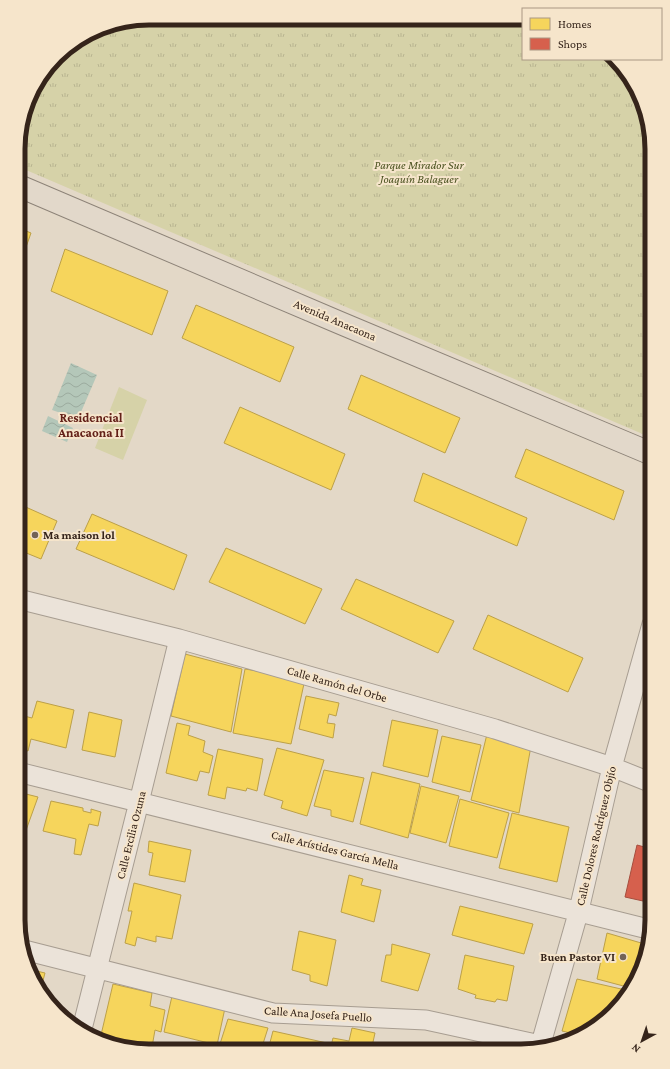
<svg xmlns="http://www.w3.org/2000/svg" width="670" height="1069" viewBox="0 0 670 1069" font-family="'Crimson Pro',serif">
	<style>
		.grass { fill: url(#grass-tufts) }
		.garden { fill: #d6d2a8 }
		.water { fill: url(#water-waves) }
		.homes { fill: #f6d55c; stroke: #bca048 }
		.shops { fill: #d6604d; stroke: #a64e3e }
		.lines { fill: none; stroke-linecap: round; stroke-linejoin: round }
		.minor-casing { stroke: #a79d91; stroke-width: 21 }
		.major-casing { stroke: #8d8378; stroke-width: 24 }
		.minor { stroke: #ebe3d9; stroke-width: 19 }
		.major { stroke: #e2d8ca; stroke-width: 22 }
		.poi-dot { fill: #726357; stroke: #f6e5cb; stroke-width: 1.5 }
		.labels { text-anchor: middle; stroke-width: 4; stroke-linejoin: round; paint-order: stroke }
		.park-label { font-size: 12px; font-style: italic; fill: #4b5220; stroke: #f6e5cb }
		.street-label { font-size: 12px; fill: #35241a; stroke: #f6e5cb }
		.poi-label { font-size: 12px; font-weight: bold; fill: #35241a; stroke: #f6e5cb; text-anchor: start }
		.neighbourhood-label { font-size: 13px; font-weight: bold; fill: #632018; stroke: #f6e5cb }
		.rim { fill: none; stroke: #35241a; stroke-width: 5 }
	</style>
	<defs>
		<pattern id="grass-tufts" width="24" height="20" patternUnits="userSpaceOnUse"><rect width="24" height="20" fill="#d6d2a8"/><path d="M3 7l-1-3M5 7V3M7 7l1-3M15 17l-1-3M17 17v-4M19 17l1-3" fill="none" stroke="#b8b490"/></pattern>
		<pattern id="water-waves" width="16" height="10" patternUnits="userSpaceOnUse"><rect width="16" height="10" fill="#b4c7b9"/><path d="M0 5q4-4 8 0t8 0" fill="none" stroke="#9bab9e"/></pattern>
	</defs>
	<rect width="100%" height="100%" fill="#e3d8c7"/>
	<path class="grass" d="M 149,18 L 523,19 L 523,59 L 611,59 L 642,99 L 652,149 L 652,438 L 19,167 L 19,132 L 32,91 L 62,51 L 99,28 Z"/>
	<path class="garden" d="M 119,387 L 147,400 L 123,460 L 95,448 Z"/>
	<path class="water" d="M 71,363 L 97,375 L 78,419 L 52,410 Z
		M 48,416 L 73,428 L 67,442 L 42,431 Z"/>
	<path class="homes" d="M 19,228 L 31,233 L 19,267 Z
		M 65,249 L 168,291 L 152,335 L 51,291 Z
		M 196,305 L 294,347 L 280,382 L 182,338 Z
		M 361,375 L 460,418 L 445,453 L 348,409 Z
		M 240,407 L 345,454 L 331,490 L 224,443 Z
		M 526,449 L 624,491 L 614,520 L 515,477 Z
		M 423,473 L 527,518 L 517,546 L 414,501 Z
		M 19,504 L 57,521 L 41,559 L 19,550 Z
		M 92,514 L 187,555 L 174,590 L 76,549 Z
		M 226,548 L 322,589 L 305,624 L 209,582 Z
		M 356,579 L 454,621 L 438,653 L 341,609 Z
		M 488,615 L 583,658 L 568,692 L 473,649 Z
		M 185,654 L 242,669 L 231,732 L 171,716 Z
		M 245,669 L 305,679 L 291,744 L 233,733 Z
		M 306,696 L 339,703 L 336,716 L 329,714 L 327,723 L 335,724 L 333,738 L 299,729 Z
		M 37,701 L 74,710 L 66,748 L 31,739 L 28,751 L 18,748 L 18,738 L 24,716 L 32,718 Z
		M 89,712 L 122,720 L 115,757 L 82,750 Z
		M 392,720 L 438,730 L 428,777 L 383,766 Z
		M 177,723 L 190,726 L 188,735 L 205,741 L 203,752 L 213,756 L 209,773 L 200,771 L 197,781 L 166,773 Z
		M 487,734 L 531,746 L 519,813 L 471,800 Z
		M 442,736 L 481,745 L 470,792 L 432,782 Z
		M 277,748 L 324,760 L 307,816 L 281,808 L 283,801 L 264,795 Z
		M 218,749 L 263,759 L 257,791 L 247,788 L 246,791 L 227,787 L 225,799 L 208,795 Z
		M 324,770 L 364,778 L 353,822 L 331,816 L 331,810 L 314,806 Z
		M 372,772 L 420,784 L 408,838 L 360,824 Z
		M 421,786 L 459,796 L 446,843 L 410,833 Z
		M 18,792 L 38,797 L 25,833 L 18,831 Z
		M 460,799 L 509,813 L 497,858 L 449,846 Z
		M 51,801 L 83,808 L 83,811 L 91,813 L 91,809 L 101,812 L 98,826 L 89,824 L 81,855 L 74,854 L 76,839 L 43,831 Z
		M 512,813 L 569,827 L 557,882 L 499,868 Z
		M 149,841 L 191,850 L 185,882 L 149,875 L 153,853 L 148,852 Z
		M 349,875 L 363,879 L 361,885 L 381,890 L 374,922 L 341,912 Z
		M 134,883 L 181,895 L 172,939 L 156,936 L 156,942 L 137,937 L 135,946 L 125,943 L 132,911 L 128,911 Z
		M 460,906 L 533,924 L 524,954 L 452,935 Z
		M 299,931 L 336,940 L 327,986 L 310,981 L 310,975 L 292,970 Z
		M 607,933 L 648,945 L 642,970 L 631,988 L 597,979 Z
		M 392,944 L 430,954 L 418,991 L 381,981 L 386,955 L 391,955 Z
		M 465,955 L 514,966 L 507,1001 L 497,999 L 495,1002 L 475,998 L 476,995 L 458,989 Z
		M 28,969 L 45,973 L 41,988 L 28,970 Z
		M 577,979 L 630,991 L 625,1000 L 579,1035 L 562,1031 Z
		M 113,984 L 152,993 L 150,1006 L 165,1010 L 161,1032 L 155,1030 L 152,1047 L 101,1035 Z
		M 172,996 L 225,1008 L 217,1045 L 164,1032 Z
		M 228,1019 L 268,1028 L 261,1050 L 218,1050 Z
		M 352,1028 L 375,1033 L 371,1051 L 330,1050 L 333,1038 L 349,1041 Z
		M 273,1031 L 327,1043 L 325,1050 L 268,1050 Z
		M 432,1046 L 451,1051 L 431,1051 Z"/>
	<path class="shops" d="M 637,845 L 652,849 L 652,903 L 625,897 Z"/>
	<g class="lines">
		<defs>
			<path id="minor" d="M 18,599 L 179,639 L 495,729 L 612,767 L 652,783
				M 18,772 L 652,930
				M 24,950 L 273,1013 L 426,1020 L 545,1046
				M 82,1029 L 141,794 L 179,639
				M 540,1047 L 579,910 L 612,767 L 652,624"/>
			<path id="major" d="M 19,186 L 338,322 L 652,454"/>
		</defs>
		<use href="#minor" class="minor-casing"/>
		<use href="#major" class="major-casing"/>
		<use href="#minor" class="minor"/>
		<use href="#major" class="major"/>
	</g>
	<g class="poi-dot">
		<circle cx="35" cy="535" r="4"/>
		<circle cx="623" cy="957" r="4"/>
	</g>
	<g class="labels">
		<g class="park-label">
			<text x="419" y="169">Parque Mirador Sur<tspan x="419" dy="14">Joaquín Balaguer</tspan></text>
		</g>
		<g class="street-label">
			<text transform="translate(335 320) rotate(23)" y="4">Avenida Anacaona</text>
			<text transform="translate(337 684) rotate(16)" y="4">Calle Ramón del Orbe</text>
			<text transform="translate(131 835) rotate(-76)" y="4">Calle Ercilia Ozuna</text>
			<text transform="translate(596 836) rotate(-77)" y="4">Calle Dolores Rodríguez Objío</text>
			<text transform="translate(335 850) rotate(14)" y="4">Calle Arístides García Mella</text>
			<text transform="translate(318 1014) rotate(4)" y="4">Calle Ana Josefa Puello</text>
		</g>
		<g class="poi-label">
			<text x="43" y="539">Ma maison lol</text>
			<text x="615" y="961" text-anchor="end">Buen Pastor VI</text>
		</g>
		<g class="neighbourhood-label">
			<text x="91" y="422">Residencial<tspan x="91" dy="15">Anacaona II</tspan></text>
		</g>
	</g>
	<path d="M0 0H670V1069H0ZM149 25H521A124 124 0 0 1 645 149V920A124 124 0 0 1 521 1044H149A124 124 0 0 1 25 920V149A124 124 0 0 1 149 25Z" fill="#f6e5cb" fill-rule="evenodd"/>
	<path class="rim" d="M149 25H521A124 124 0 0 1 645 149V920A124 124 0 0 1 521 1044H149A124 124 0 0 1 25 920V149A124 124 0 0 1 149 25Z"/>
	<rect x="522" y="8" width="140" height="52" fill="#f6e5cb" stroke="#a99884"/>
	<rect x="530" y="18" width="20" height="12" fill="#f6d55c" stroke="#a99884"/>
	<text x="558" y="28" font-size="12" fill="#35241a">Homes</text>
	<rect x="530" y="38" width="20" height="12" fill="#d6604d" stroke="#a99884"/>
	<text x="558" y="48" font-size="12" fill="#35241a">Shops</text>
	<g transform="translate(642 1041) rotate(220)" stroke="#f6e5cb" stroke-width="3" paint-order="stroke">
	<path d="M0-3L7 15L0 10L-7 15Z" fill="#35241a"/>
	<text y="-6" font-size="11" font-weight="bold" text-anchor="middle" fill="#35241a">N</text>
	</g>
</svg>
